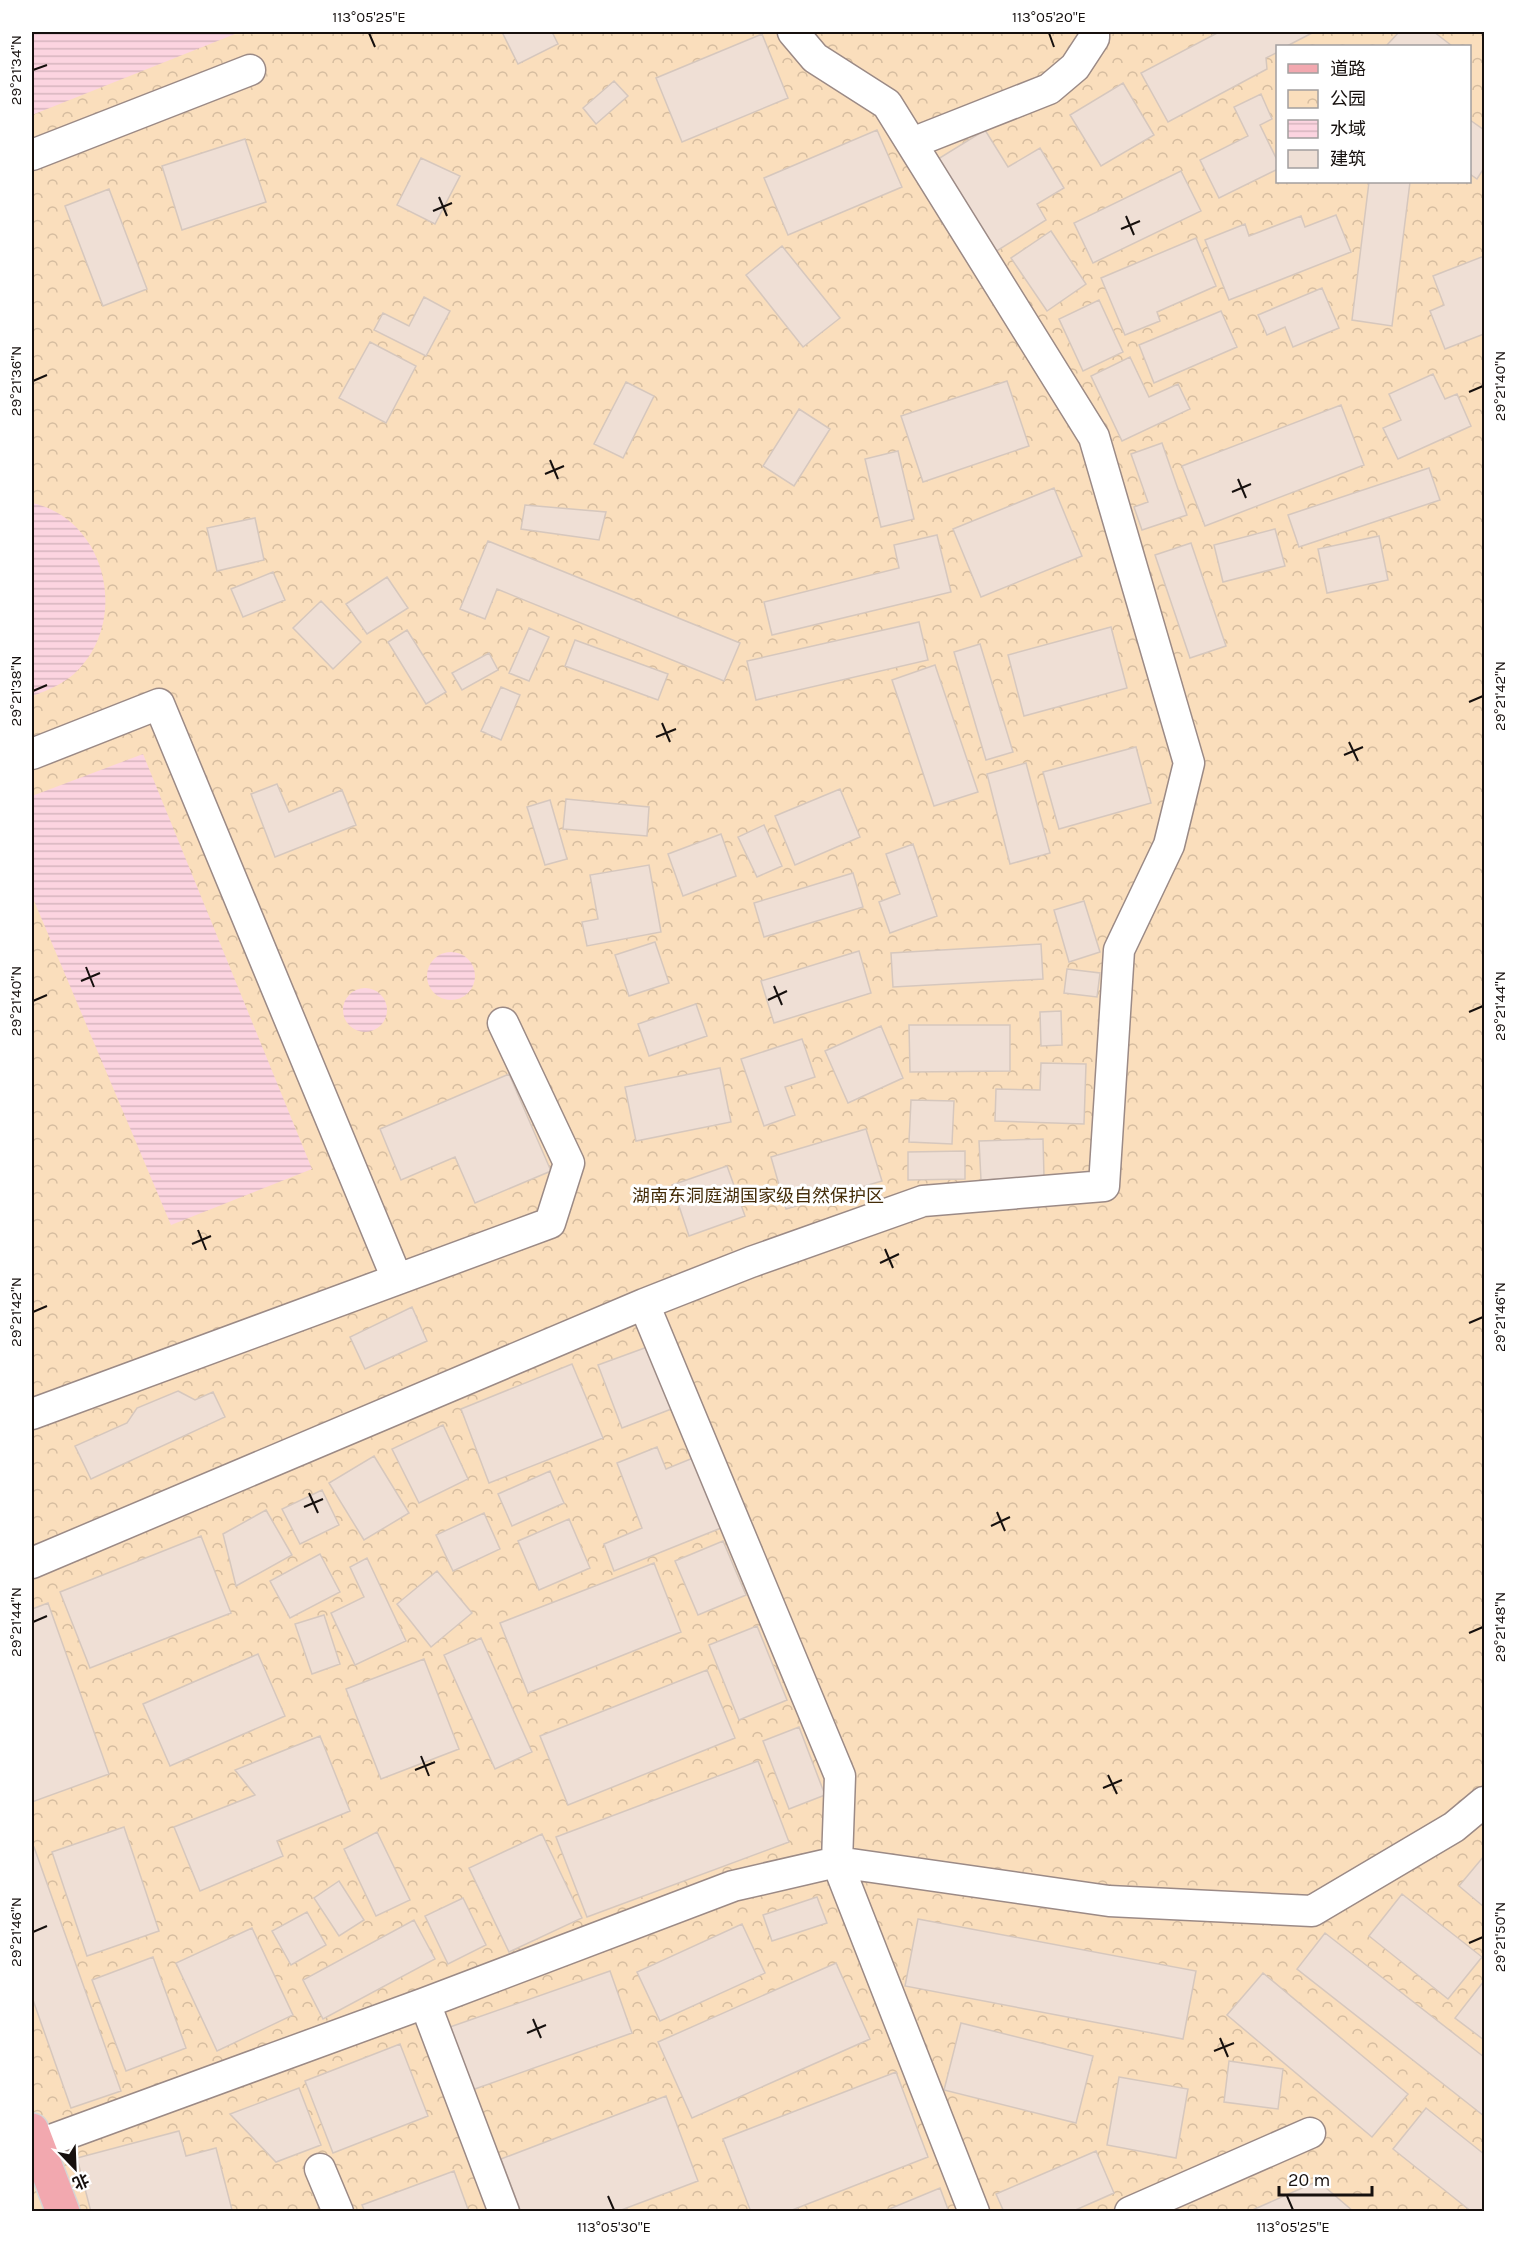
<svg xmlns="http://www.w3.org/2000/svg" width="1516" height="2243" viewBox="0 0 1516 2243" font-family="Karla,'Noto Sans SC',sans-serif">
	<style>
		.park { fill: url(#park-crowns); fill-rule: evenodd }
		.water { fill: url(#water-rules) }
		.building { fill: #efdfd5; stroke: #d6c7bd; stroke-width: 1.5 }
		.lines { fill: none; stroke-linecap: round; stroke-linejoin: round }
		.minor-casing { stroke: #9b8a86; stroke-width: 33 }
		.primary-casing { stroke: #d5d4d4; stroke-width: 36 }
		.minor { stroke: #fff; stroke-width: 30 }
		.primary { stroke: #f2a8af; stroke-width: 33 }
		.ticks { fill: none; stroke: #16100e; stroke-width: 2 }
		.labels { text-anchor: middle; stroke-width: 6; stroke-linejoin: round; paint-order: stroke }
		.park-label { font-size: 18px; fill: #442c08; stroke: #fff }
		.neatline { fill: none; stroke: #16100e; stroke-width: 2 }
		.ticks-label { font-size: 15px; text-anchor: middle; fill: #16100e }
	</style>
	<defs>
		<pattern id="park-crowns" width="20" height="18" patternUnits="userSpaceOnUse" patternTransform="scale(1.5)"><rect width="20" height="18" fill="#fadebc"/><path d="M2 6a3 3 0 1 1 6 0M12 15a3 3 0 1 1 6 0" fill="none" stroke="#d6bda0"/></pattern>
		<pattern id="water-rules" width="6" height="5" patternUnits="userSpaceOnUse" patternTransform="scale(1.5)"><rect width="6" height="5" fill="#fcd4e0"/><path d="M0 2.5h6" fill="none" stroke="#d7b5bf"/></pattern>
	</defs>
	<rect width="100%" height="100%" fill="#fefaf9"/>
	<path class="park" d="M 32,32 L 1484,32 L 1484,2211 L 32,2211 ZM 1278,46 L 1470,46 L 1470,182 L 1278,182 Z"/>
	<path class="water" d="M 32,32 L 240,32 L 32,115 Z
		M 32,503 C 105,519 129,616 79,669 C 66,683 49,690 32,696 Z
		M 143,754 L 312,1169 L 171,1225 L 32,896 L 32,796 Z
		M427 976a24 24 0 1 1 48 0a24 24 0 1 1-48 0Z
		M343 1010a22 22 0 1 1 44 0a22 22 0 1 1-44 0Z"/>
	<path class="building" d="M 502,32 L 552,32 L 558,44 L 518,64 Z
		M 1219,32 L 1314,32 L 1287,46 L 1278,46 L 1278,52 L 1266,58 L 1267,69 L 1168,122 L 1141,73 Z
		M 1399,32 L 1434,32 L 1452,46 L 1389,46 L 1387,45 Z
		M 762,34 L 788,98 L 682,142 L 656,78 Z
		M 614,81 L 628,96 L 596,124 L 583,108 Z
		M 1123,83 L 1154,135 L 1101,166 L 1070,115 Z
		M 1261,94 L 1272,119 L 1260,125 L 1278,162 L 1278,169 L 1219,198 L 1200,160 L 1248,136 L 1234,107 Z
		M 1470,120 L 1484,130 L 1484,168 L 1477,179 L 1470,174 Z
		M 877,130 L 902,187 L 788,235 L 764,178 Z
		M 985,130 L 1008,167 L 1040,148 L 1064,188 L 1037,204 L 1046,220 L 995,252 L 938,159 Z
		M 245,139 L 266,202 L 182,230 L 162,166 Z
		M 421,158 L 460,176 L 435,224 L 397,205 Z
		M 1181,171 L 1201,211 L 1093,263 L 1074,223 Z
		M 1369,182 L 1410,182 L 1392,326 L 1352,320 Z
		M 109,189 L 147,289 L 103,306 L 65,206 Z
		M 1336,215 L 1351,252 L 1229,300 L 1205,240 L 1245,224 L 1249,236 L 1301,216 L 1305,227 Z
		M 1051,231 L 1086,284 L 1047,311 L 1011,258 Z
		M 1196,238 L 1216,286 L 1157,312 L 1160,321 L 1125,335 L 1101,278 Z
		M 782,246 L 840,318 L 803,347 L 746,275 Z
		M 1484,256 L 1484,334 L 1445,349 L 1430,311 L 1444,305 L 1433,276 Z
		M 1322,288 L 1339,328 L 1293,347 L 1285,327 L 1267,335 L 1258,315 Z
		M 424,297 L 450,311 L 426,356 L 374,330 L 383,313 L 409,326 Z
		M 1099,300 L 1123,352 L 1083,371 L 1059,319 Z
		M 1221,311 L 1237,347 L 1154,383 L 1139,345 Z
		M 370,342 L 416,366 L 386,423 L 339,398 Z
		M 1130,357 L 1149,397 L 1178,384 L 1190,409 L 1122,441 L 1091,376 Z
		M 1433,374 L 1445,399 L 1457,394 L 1471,426 L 1398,459 L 1383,428 L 1401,420 L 1389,394 Z
		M 1007,381 L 1029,446 L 923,482 L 901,416 Z
		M 626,382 L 654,396 L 623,458 L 594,444 Z
		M 1341,405 L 1364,465 L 1205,526 L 1182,466 Z
		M 799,409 L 830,429 L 794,486 L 763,466 Z
		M 1162,443 L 1187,515 L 1142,530 L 1134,507 L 1148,502 L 1131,454 Z
		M 898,451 L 914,519 L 881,527 L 865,459 Z
		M 1429,468 L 1440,500 L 1299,547 L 1288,515 Z
		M 1054,488 L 1082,556 L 981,597 L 953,529 Z
		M 525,505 L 606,512 L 599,540 L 521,529 Z
		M 255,518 L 264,560 L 217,571 L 207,528 Z
		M 1275,529 L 1285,566 L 1223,582 L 1214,545 Z
		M 937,535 L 951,592 L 772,635 L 764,602 L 899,568 L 894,545 Z
		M 1379,536 L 1388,580 L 1327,593 L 1318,549 Z
		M 488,541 L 740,643 L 724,681 L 497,589 L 485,619 L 460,609 Z
		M 1191,543 L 1226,646 L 1190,658 L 1155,555 Z
		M 273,572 L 285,600 L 243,617 L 231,589 Z
		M 387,577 L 408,608 L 367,634 L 346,604 Z
		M 321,601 L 361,642 L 333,669 L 293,628 Z
		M 919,622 L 928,660 L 756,700 L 747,661 Z
		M 1111,627 L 1127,688 L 1024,716 L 1008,655 Z
		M 529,628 L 549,637 L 529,681 L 509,673 Z
		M 407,630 L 446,692 L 426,704 L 388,642 Z
		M 575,640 L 668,674 L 658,700 L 565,666 Z
		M 980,644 L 1013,752 L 986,760 L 954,652 Z
		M 489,653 L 498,670 L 462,690 L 452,673 Z
		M 935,665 L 978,792 L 934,806 L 892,680 Z
		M 501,687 L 520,695 L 501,740 L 481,731 Z
		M 1136,747 L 1151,803 L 1059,829 L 1043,772 Z
		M 1026,763 L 1050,853 L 1010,864 L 987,774 Z
		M 277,784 L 289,812 L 342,790 L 356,825 L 275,857 L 251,794 Z
		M 840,789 L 860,837 L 795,865 L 775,816 Z
		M 566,799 L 649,807 L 647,836 L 563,829 Z
		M 550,800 L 567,859 L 545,865 L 527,807 Z
		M 764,825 L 782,866 L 757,877 L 738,837 Z
		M 721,834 L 736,876 L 683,896 L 668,854 Z
		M 913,844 L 937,916 L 890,933 L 879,902 L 900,894 L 886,854 Z
		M 649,865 L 661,932 L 587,946 L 582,922 L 598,919 L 590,875 Z
		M 853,873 L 863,907 L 764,937 L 754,903 Z
		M 1084,901 L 1100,952 L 1069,962 L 1054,910 Z
		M 655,942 L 669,983 L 629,996 L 615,955 Z
		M 1041,944 L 1043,979 L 893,987 L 891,953 Z
		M 859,951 L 871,993 L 774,1023 L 761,981 Z
		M 1067,969 L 1100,973 L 1097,997 L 1064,993 Z
		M 696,1004 L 707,1036 L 649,1056 L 638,1024 Z
		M 1061,1011 L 1062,1045 L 1041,1046 L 1040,1012 Z
		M 909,1025 L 1010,1025 L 1010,1071 L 910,1072 Z
		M 881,1026 L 903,1078 L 848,1103 L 825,1051 Z
		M 802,1039 L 815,1077 L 785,1087 L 795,1115 L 764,1126 L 741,1059 Z
		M 1041,1063 L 1086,1064 L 1084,1124 L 995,1121 L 996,1089 L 1040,1090 Z
		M 720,1068 L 731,1122 L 636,1141 L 625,1087 Z
		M 509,1074 L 551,1171 L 475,1203 L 455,1157 L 401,1180 L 380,1129 Z
		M 911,1100 L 954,1101 L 952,1144 L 909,1142 Z
		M 866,1129 L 882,1181 L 786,1209 L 771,1157 Z
		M 1043,1139 L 1044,1177 L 981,1180 L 979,1141 Z
		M 965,1151 L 965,1179 L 908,1180 L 908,1152 Z
		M 727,1166 L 745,1216 L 689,1236 L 672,1185 Z
		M 412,1307 L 427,1341 L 365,1369 L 350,1337 Z
		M 650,1346 L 674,1408 L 622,1428 L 598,1365 Z
		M 572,1364 L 603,1438 L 489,1483 L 461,1409 Z
		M 178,1391 L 195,1400 L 213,1392 L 225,1417 L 91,1479 L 75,1446 L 127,1423 L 137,1408 Z
		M 443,1425 L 468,1479 L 419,1503 L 392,1449 Z
		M 657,1447 L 666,1469 L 693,1458 L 721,1528 L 614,1571 L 604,1544 L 642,1528 L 617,1463 Z
		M 374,1456 L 409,1513 L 364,1540 L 329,1483 Z
		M 550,1471 L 564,1503 L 512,1526 L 498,1494 Z
		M 322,1490 L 339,1525 L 300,1544 L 282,1509 Z
		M 266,1510 L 292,1555 L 236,1586 L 223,1534 Z
		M 484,1513 L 500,1549 L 453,1571 L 436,1535 Z
		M 569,1519 L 590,1568 L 539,1590 L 518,1541 Z
		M 201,1536 L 231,1613 L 90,1668 L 60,1592 Z
		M 723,1541 L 746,1595 L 698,1615 L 675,1561 Z
		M 320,1554 L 340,1592 L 290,1618 L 270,1581 Z
		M 367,1558 L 406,1641 L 355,1665 L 331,1613 L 364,1597 L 350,1567 Z
		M 654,1563 L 681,1632 L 528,1693 L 500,1623 Z
		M 437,1571 L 472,1613 L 431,1647 L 397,1604 Z
		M 48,1603 L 109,1774 L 32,1802 L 32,1609 Z
		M 324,1615 L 340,1664 L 312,1674 L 295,1624 Z
		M 757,1626 L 787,1700 L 739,1720 L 709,1645 Z
		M 481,1638 L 532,1752 L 495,1769 L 444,1655 Z
		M 258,1654 L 285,1716 L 170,1766 L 143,1704 Z
		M 424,1659 L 459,1749 L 381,1779 L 346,1689 Z
		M 707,1670 L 735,1738 L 568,1805 L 540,1736 Z
		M 799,1727 L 825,1795 L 789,1809 L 763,1741 Z
		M 320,1736 L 350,1811 L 277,1841 L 283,1856 L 200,1891 L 174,1827 L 255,1795 L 235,1770 Z
		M 758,1761 L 789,1842 L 587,1917 L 556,1837 Z
		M 124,1827 L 159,1931 L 87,1956 L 52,1852 Z
		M 377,1832 L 410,1900 L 376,1916 L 344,1849 Z
		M 542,1834 L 582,1918 L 509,1952 L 469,1868 Z
		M 32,1847 L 34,1847 L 121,2091 L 71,2108 L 32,1997 Z
		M 1484,1856 L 1484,1907 L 1459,1886 Z
		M 339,1881 L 364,1920 L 339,1936 L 314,1898 Z
		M 1402,1894 L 1482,1957 L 1448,1999 L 1369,1936 Z
		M 817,1897 L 827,1923 L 772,1941 L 763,1915 Z
		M 463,1898 L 486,1945 L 448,1964 L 425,1916 Z
		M 307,1912 L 326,1945 L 291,1965 L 272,1931 Z
		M 918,1919 L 1196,1971 L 1183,2039 L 905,1986 Z
		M 414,1920 L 435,1959 L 323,2019 L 303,1980 Z
		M 742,1924 L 765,1973 L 660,2021 L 637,1972 Z
		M 252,1928 L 293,2015 L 217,2051 L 176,1963 Z
		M 1325,1933 L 1484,2057 L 1484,2116 L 1297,1969 Z
		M 153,1957 L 186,2048 L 126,2071 L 92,1980 Z
		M 836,1963 L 870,2039 L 692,2118 L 658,2042 Z
		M 610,1971 L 632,2033 L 472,2090 L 450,2027 Z
		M 1263,1973 L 1408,2094 L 1372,2137 L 1227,2015 Z
		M 1484,1981 L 1484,2040 L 1455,2018 Z
		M 961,2023 L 1093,2056 L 1076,2123 L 944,2090 Z
		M 400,2044 L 428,2116 L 333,2153 L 305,2081 Z
		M 1229,2061 L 1283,2069 L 1278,2109 L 1224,2102 Z
		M 896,2072 L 928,2157 L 787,2212 L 751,2212 L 723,2139 Z
		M 1119,2077 L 1188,2089 L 1176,2158 L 1107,2145 Z
		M 299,2088 L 321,2145 L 276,2162 L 230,2114 Z
		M 666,2096 L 698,2181 L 616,2212 L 521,2212 L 501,2159 Z
		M 1426,2108 L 1484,2154 L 1484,2212 L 1472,2212 L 1393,2149 Z
		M 179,2131 L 186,2156 L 216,2148 L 232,2210 L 91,2212 L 77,2158 Z
		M 1096,2151 L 1114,2193 L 1071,2212 L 1004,2212 L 996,2194 Z
		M 454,2171 L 469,2212 L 365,2212 L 362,2205 Z
		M 1318,2181 L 1354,2212 L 1248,2212 Z
		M 940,2188 L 949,2212 L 882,2212 Z"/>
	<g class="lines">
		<defs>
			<path id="minor" d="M 912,143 L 1049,89 L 1075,67 L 1094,38 L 1094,32
				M 32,155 L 250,70
				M 32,754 L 159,704 L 397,1279
				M 644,1304 L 840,1776 L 837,1862 L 974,2212
				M 32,1414 L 550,1223 L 569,1163 L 503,1023
				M 32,1563 L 644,1304 L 751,1262 L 923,1201 L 1104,1186 L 1119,950 L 1169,845 L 1189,763 L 1094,437 L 887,104 L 815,58 L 793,32
				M 425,2003 L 504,2212
				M 37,2145 L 425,2003 L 733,1886 L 837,1862 L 1109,1901 L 1312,1911 L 1454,1827 L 1484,1802
				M 320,2169 L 338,2212
				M 1130,2212 L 1310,2133"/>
			<path id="primary" d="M 32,2130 L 63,2212"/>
		</defs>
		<use href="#minor" class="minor-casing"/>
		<use href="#primary" class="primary-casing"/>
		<use href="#minor" class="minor"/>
		<use href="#primary" class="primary"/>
	</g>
	<path class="ticks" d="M 369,33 L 375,47M 1049,33 L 1054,47M 33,70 L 47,65M 439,197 L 447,216M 433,211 L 452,203M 1126,216 L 1134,235M 1121,229 L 1140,221M 33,381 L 47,375M 1469,392 L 1483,386M 550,460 L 558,479M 545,474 L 564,466M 1238,479 L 1246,498M 1232,492 L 1251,484M 33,691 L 47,685M 1469,702 L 1483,696M 662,723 L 670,742M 656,737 L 676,729M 1349,742 L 1358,761M 1344,755 L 1363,747M 86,967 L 94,987M 81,981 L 100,973M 774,986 L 782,1005M 768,1000 L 787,991M 33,1001 L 47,995M 1469,1012 L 1483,1006M 198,1230 L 206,1250M 192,1244 L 211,1236M 885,1249 L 893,1268M 880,1263 L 899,1254M 33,1312 L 47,1306M 1469,1323 L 1483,1317M 309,1493 L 318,1513M 304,1507 L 323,1499M 997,1512 L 1005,1531M 991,1526 L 1010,1517M 33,1622 L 47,1616M 1469,1633 L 1483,1627M 421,1756 L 429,1776M 415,1770 L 435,1762M 1108,1775 L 1117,1794M 1103,1788 L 1122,1780M 33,1932 L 47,1926M 1469,1943 L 1483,1937M 533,2019 L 541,2038M 527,2033 L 546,2025M 1220,2038 L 1228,2057M 1214,2051 L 1234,2043M 608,2196 L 614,2210M 1287,2196 L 1293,2210"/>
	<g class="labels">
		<g class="park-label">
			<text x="758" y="1202">湖南东洞庭湖国家级自然保护区</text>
		</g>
	</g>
	<rect width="1516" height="2243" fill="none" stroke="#ffffff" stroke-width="66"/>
	<rect x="1276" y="45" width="195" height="138" fill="#ffffff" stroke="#a29f9f" stroke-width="1.5"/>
	<rect x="1288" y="64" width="30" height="9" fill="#f2a8af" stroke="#a29f9f" stroke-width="1.5"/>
	<text x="1330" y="75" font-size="18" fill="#16100e">道路</text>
	<rect x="1288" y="90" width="30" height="18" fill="url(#park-crowns)" stroke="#a29f9f" stroke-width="1.5"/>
	<text x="1330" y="105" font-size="18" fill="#16100e">公园</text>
	<rect x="1288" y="120" width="30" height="18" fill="url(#water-rules)" stroke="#a29f9f" stroke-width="1.5"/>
	<text x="1330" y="135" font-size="18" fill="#16100e">水域</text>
	<rect x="1288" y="150" width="30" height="18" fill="#efdfd5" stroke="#a29f9f" stroke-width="1.5"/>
	<text x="1330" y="165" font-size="18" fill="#16100e">建筑</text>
	<g transform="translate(75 2168) rotate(157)" stroke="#ffffff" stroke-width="4.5" paint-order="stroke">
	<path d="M0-4.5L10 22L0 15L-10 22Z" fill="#16100e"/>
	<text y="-9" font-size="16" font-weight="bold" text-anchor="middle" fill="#16100e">北</text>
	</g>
	<path d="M1279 2186v9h93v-9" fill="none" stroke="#16100e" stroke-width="3"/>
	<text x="1288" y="2186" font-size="18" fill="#16100e" stroke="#ffffff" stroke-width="4.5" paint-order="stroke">20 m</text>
	<rect x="33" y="33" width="1450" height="2177" class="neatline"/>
	<g class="ticks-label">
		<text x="369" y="22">113°05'25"E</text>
		<text x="1049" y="22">113°05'20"E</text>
		<text transform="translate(16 70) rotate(-90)" y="5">29°21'34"N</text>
		<text transform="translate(16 381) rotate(-90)" y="5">29°21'36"N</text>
		<text transform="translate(1500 386) rotate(-90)" y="5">29°21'40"N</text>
		<text transform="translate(16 691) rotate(-90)" y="5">29°21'38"N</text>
		<text transform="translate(1500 696) rotate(-90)" y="5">29°21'42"N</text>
		<text transform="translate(16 1001) rotate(-90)" y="5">29°21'40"N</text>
		<text transform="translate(1500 1006) rotate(-90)" y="5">29°21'44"N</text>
		<text transform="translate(16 1312) rotate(-90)" y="5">29°21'42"N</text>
		<text transform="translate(1500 1317) rotate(-90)" y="5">29°21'46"N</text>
		<text transform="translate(16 1622) rotate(-90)" y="5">29°21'44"N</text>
		<text transform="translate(1500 1627) rotate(-90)" y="5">29°21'48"N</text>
		<text transform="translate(16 1932) rotate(-90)" y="5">29°21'46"N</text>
		<text transform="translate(1500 1937) rotate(-90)" y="5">29°21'50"N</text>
		<text x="614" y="2232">113°05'30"E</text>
		<text x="1293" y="2232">113°05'25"E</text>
	</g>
</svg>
